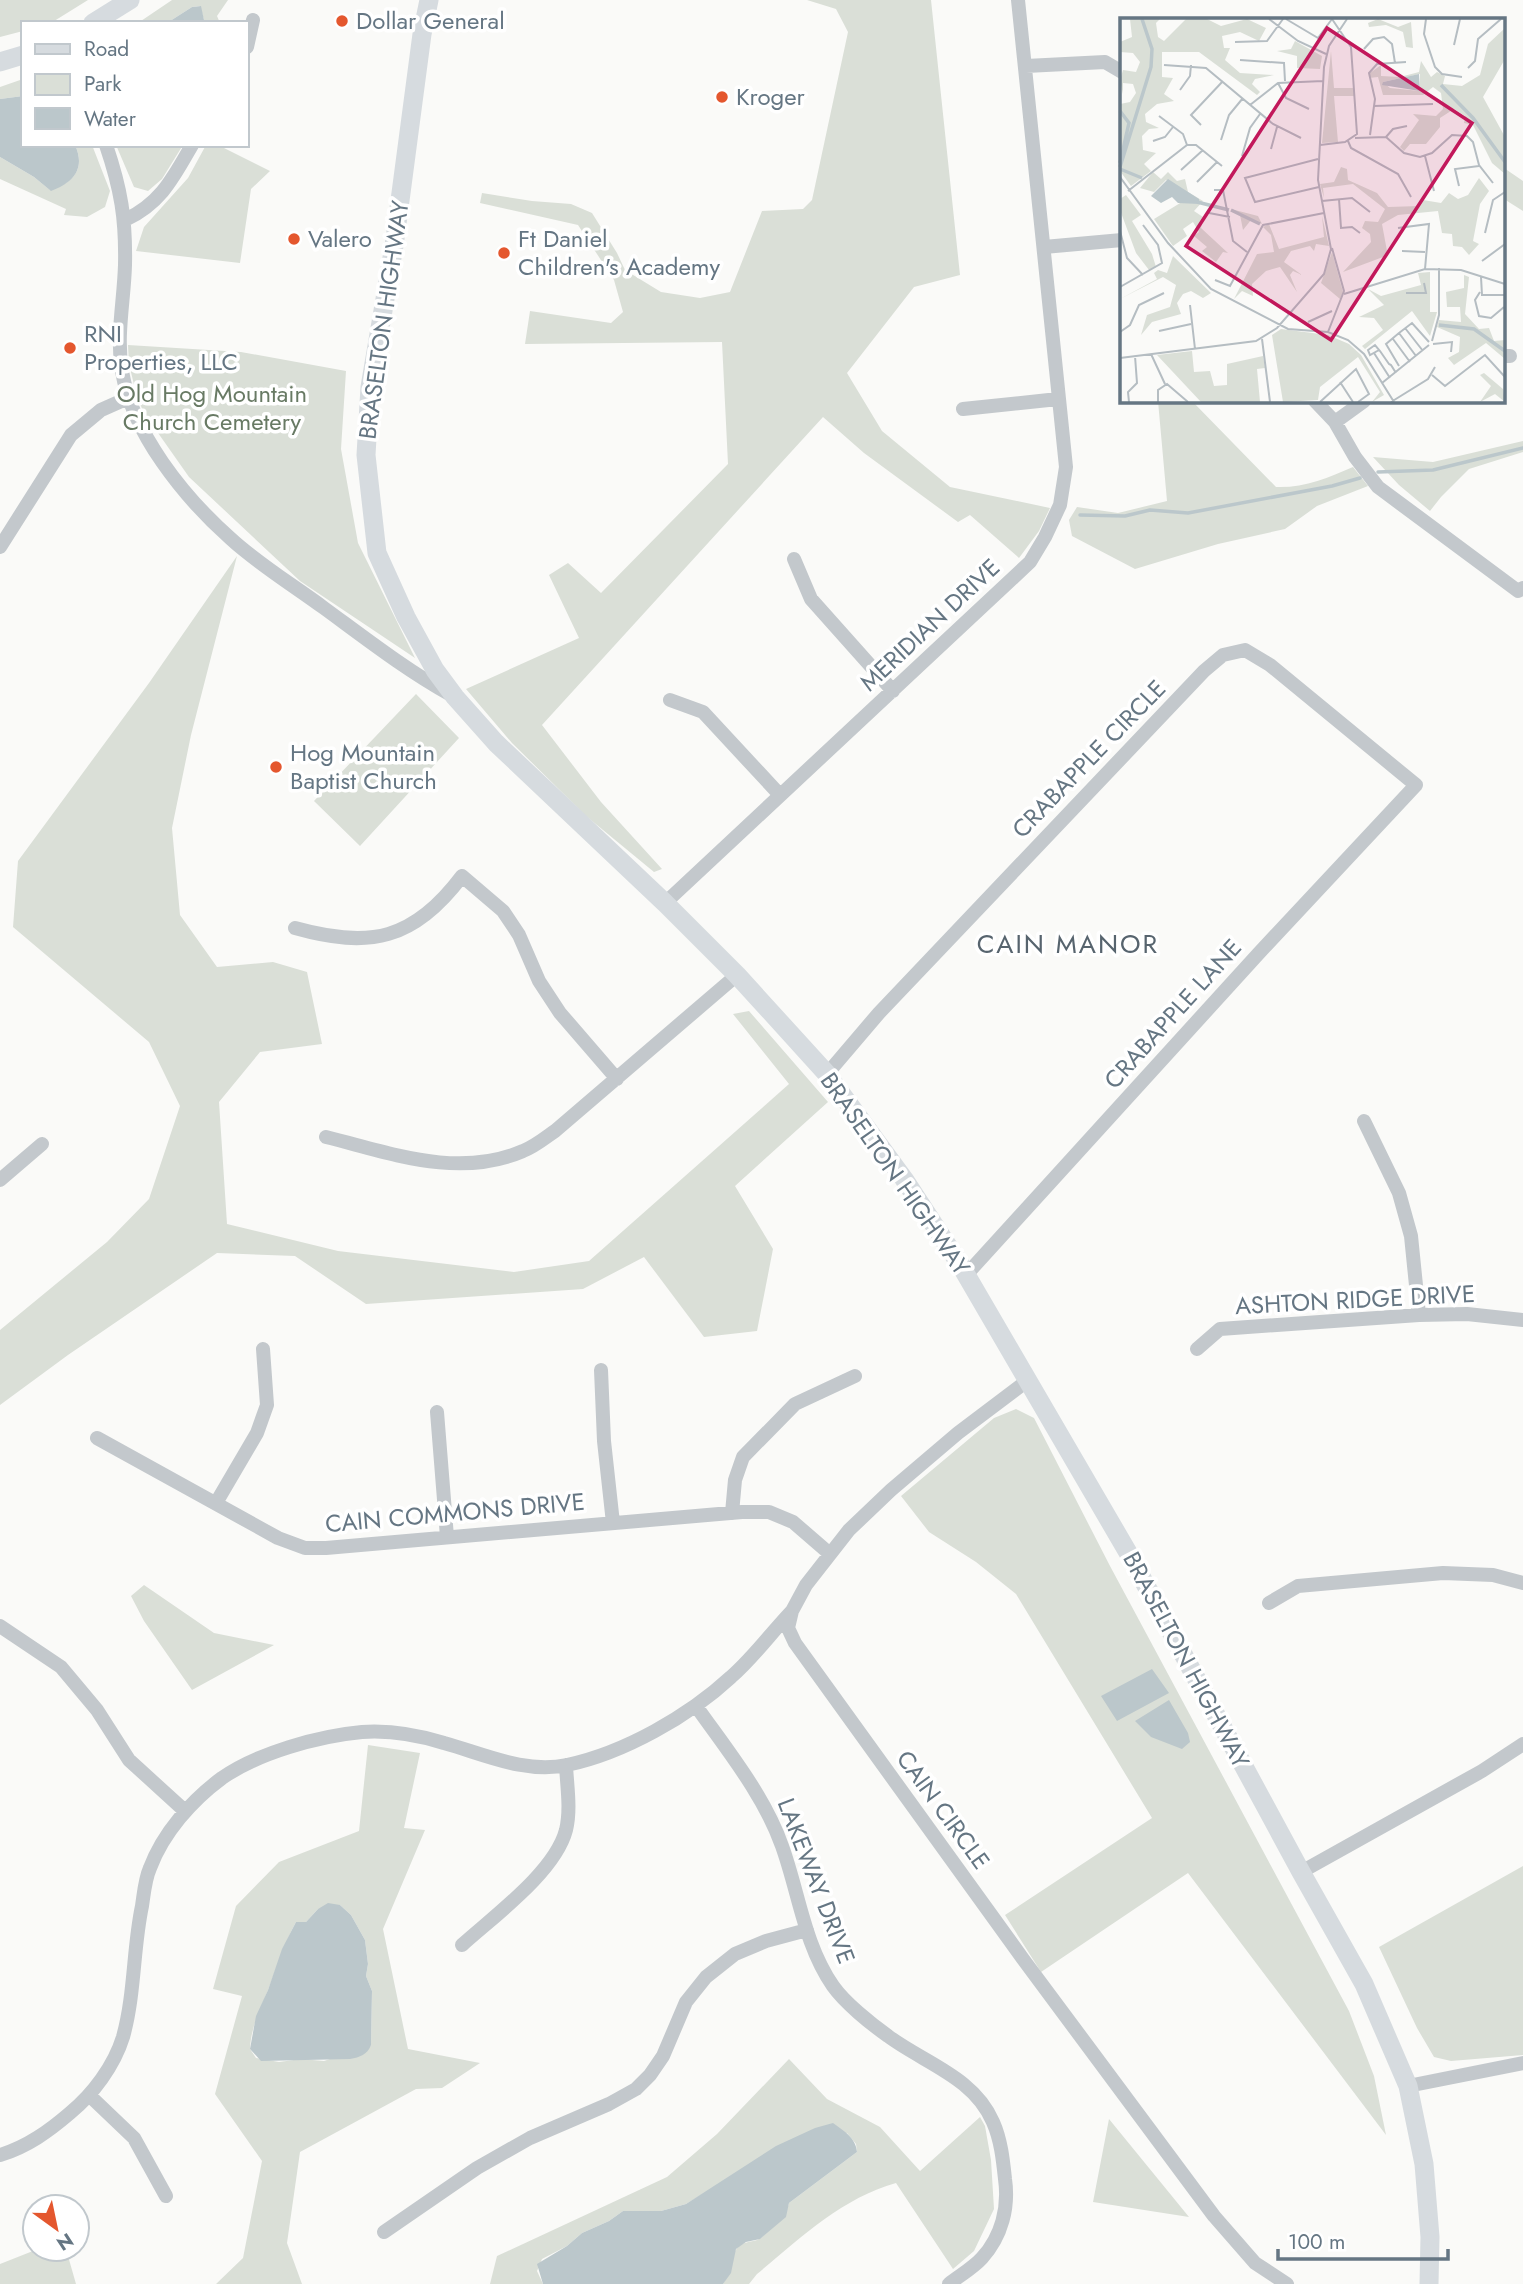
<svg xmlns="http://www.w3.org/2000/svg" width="1523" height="2284" viewBox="0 0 1523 2284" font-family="Jost,sans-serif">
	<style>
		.green { fill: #dadfd7; fill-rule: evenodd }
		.water { fill: #bbc7cb }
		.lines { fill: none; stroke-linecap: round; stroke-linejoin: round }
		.stream { stroke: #bbc7cb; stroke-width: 3.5 }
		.minor { stroke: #c3c8cc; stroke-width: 14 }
		.major { stroke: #d6dbdf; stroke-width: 19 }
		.poi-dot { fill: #e4572e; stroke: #fff; stroke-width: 2.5 }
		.labels { text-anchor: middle; stroke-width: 7; stroke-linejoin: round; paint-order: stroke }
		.poi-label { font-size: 24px; fill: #657683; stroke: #fff; text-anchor: start }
		.street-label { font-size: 24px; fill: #657683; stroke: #fff }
		.park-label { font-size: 24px; fill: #687a64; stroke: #fff }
		.neighbourhood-label { font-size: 26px; letter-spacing: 2px; fill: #57646e; stroke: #fff }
		.inset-river { fill: none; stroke: #bbc7cb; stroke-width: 3.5 }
		.inset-road { fill: none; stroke: #b5bdc2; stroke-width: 2 }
		.view { fill: #c2185b; fill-opacity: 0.15; stroke: #c2185b; stroke-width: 3.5 }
		.inset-edge { fill: none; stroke: #657683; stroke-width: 3.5 }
	</style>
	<rect width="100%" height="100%" fill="#fafaf8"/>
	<path class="green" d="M 0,0 L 88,0 L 51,23 L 23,23 L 23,31 L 0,37 Z
		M 172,0 L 228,0 L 217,16 L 220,23 L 201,23 L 204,20 L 200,6 L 192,7 L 167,23 L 138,23 Z
		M 807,0 L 931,0 L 960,275 L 914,287 L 847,373 L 882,431 L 950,487 L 1050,508 L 1039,531 L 1019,558 L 970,515 L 958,522 L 864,453 L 823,417 L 542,725 L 601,802 L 662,869 L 654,872 L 586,816 L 512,743 L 466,689 L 579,638 L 549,575 L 568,563 L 601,593 L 728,464 L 722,342 L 525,344 L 530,311 L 611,323 L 623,312 L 614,280 L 578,225 L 480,203 L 482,193 L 532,201 L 571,204 L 592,213 L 617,253 L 625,270 L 661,292 L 700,298 L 730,292 L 762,211 L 803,209 L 812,200 L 848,32 L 836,9 Z
		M 23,79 L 23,96 L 0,99 L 0,87 Z
		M 75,145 L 92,145 L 110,191 L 105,207 L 87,217 L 64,215 L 66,209 L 0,179 L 0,157 L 34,177 L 50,190 C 73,183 86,169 75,145 Z
		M 116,145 L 183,145 L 162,179 L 148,191 L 134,187 Z
		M 206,145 L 218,145 L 270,171 L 251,189 L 240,263 L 136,251 L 144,227 L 188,178 Z
		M 1504,168 L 1523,181 L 1523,211 L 1504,199 Z
		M 128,345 L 241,352 L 346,371 L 341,449 L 358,543 L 415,658 L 300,581 L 189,477 L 144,413 L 137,397 L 129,364 Z
		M 1158,401 L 1192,401 L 1276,487 C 1304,488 1328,478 1353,467 L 1368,486 L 1317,506 L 1285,529 L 1218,544 L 1135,569 L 1072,536 L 1069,520 L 1077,507 L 1118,513 L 1167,501 Z
		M 1523,441 L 1523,452 L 1469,469 L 1441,497 L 1430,511 L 1399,485 L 1373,457 L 1433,462 Z
		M 237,556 L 191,735 L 172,828 L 180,915 L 217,967 L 273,962 L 307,972 L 322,1044 L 260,1052 L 219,1102 L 227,1224 L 338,1251 L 514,1272 L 589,1261 L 789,1084 L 733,1014 L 749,1011 L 828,1102 L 735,1186 L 773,1249 L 757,1331 L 704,1337 L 644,1257 L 583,1289 L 366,1304 L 295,1256 L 217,1253 L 68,1355 L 0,1405 L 0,1330 L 107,1242 L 149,1199 L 180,1106 L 149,1042 L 13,927 L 18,861 L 149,683 Z
		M 416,694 L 459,738 L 360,846 L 314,801 Z
		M 1016,1409 L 1034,1418 L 1110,1566 L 1349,2011 L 1374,2076 L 1386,2135 L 1188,1873 L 1041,1972 L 1005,1915 L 1152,1818 L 1016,1594 L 976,1562 L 929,1532 L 901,1496 L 994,1418 Z
		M 144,1585 L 214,1633 L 274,1645 L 192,1690 L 144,1621 L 131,1596 Z
		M 368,1745 L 420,1753 L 404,1828 L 425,1830 L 383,1929 L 408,2049 L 480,2063 L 442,2088 L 416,2089 L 300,2152 L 287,2243 L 302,2284 L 216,2284 L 243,2258 L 262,2161 L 215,2094 L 242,1996 L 213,1989 L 236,1906 L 279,1862 L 359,1831 ZM 340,1905 L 351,1915 L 365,1940 L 368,1964 L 366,1976 L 372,1991 L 371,2045 L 324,2061 L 301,2059 L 279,2062 L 256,2058 L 250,2049 C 251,2027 260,2010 268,1990 C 277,1967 284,1944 296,1922 L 306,1922 L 318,1909 Z
		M 1523,1866 L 1523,2055 L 1451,2061 L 1434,2057 L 1417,2028 L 1379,1947 Z
		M 789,2059 L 827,2099 L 880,2127 L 920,2171 L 980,2117 L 985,2126 L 991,2160 L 994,2209 L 974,2251 L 953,2269 L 896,2183 C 842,2198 799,2239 757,2274 L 749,2284 L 723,2284 C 731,2272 731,2256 737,2248 C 743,2242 750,2242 757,2240 C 766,2236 788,2212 789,2203 L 857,2152 L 856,2144 L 847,2133 L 711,2189 L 686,2204 L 661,2211 L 623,2211 L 609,2221 L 582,2233 L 567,2246 L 542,2259 L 537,2271 L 543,2284 L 490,2284 L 497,2256 L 667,2177 L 717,2134 Z
		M 1109,2119 L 1189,2217 L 1093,2202 Z
		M 38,2249 L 66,2249 L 76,2284 L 0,2284 L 0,2264 Z"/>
	<path class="water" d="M 201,6 L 204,20 L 201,23 L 167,23 L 192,7 Z
		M 23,96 L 23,145 L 75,145 C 86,169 73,183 51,191 L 34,177 L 0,157 L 0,99 Z
		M 1152,1669 L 1169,1693 L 1117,1721 L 1101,1696 Z
		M 1169,1700 L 1188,1733 L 1190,1742 L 1182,1749 L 1151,1737 L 1135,1721 Z
		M 328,1903 L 340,1905 L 351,1915 L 365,1940 L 368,1964 L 366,1976 L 372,1991 L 371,2045 C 367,2055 360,2057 350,2059 L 261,2061 L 250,2049 L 256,2016 L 268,1990 L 282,1949 L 296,1922 L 306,1922 L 318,1909 Z
		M 833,2123 C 844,2131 856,2138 857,2152 L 789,2203 L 786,2217 L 760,2239 L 746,2242 L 736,2249 L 731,2273 L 723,2284 L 543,2284 L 537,2264 L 567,2246 L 582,2233 L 609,2221 L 623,2211 L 661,2211 L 686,2204 L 776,2146 L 815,2128 Z"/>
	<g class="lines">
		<path class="stream" d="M 1378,472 L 1433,470 L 1523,448
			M 1080,515 L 1125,516 L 1150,510 L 1188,513 L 1332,486 L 1360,478"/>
		<path class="minor" d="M 247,47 L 253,20
			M 1026,66 L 1105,62 L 1122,72
			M 106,145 C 121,189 126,219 125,265 C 124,301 116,335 122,371 C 132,433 184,497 230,538 C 258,564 293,585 324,608 C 365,638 406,670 451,695
			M 125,220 C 161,203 173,178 192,145
			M 1044,247 L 1122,240
			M 1504,356 L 1510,356
			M 1315,401 L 1335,422 L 1355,457 L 1378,487 L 1518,591 L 1523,588
			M 963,409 L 1058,399
			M 1335,422 L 1364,401
			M 0,547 L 71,435 L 101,410 L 128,398
			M 794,559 L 811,599 L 893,691
			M 670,700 L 703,712 L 779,794
			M 665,903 L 1030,562 L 1045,537 L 1060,505 L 1066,467 L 1018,0
			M 295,928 C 370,949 414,940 462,876 L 503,911 L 519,935 L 539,981 L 560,1013 L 617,1079
			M 827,1074 L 879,1013 L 1204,671 L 1223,655 L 1245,650 L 1270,665 L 1416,785 L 1259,953 L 966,1275
			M 1364,1121 L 1399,1193 L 1411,1236 L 1419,1315
			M 326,1137 C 391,1153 458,1179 523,1151 C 534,1147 545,1138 555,1131 L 737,975
			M 0,1180 L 42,1144
			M 1197,1349 L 1220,1329 L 1419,1315 L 1467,1314 L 1523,1320
			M 601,1370 L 604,1441 L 613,1523
			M 1027,1381 L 958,1433 L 891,1490 L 849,1530 L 806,1585 L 792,1611 L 788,1628 L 795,1643 L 1023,1959 L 1214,2216 L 1255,2263 L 1287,2284
			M 437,1412 L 447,1537
			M 97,1438 L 278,1538 L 305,1548 L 326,1548 L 742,1512 L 769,1512 L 793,1522 L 830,1554
			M 216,1503 L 257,1433 L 267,1405 L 263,1349
			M 732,1513 L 735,1480 L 743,1457 L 795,1404 L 855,1376
			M 1269,1603 L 1298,1586 L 1443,1573 L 1493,1575 L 1523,1583
			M 0,1626 L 61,1667 L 97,1710 L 129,1760 L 185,1811
			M 696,1706 C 727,1750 764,1795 782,1846 C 799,1893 804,1944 833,1986 C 845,2003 871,2024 888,2036 C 924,2063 974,2077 993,2122 C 1001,2140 1003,2160 1005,2179 C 1009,2207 1002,2236 982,2258 C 973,2268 959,2276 949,2284
			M 1301,1872 L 1482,1771 L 1523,1744
			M 462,1945 C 494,1916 555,1872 566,1830 C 571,1809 567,1787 566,1765
			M 1408,2086 L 1523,2063
			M 90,2096 L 134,2138 L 166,2196
			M 0,2155 C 27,2147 49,2131 70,2113 C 93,2094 114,2066 123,2037 C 135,1994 133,1948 142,1906 C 144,1893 145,1879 150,1868 C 163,1833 192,1800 222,1778 C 258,1753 318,1736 362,1732 C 390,1730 418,1735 444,1743 C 484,1754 525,1774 567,1765 C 624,1753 689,1716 731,1677 C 753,1658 771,1633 791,1612
			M 384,2232 L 477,2168 L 530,2138 L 609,2104 L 636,2089 L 650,2075 L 663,2056 L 686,2002 L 706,1977 L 735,1954 L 766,1941 L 807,1930"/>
		<path class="major" d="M 429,0 L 422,34 L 394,246 L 370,387 L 366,455 L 377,553 L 406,617 L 435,670 L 455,697 L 496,743 L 665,903 L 737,975 L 827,1074 L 904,1179 L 961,1266 L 1130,1556 L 1301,1872 L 1364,1984 L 1408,2086 L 1424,2164 L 1430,2237 L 1429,2284
			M 93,23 L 130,0
			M 0,62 L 23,55"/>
	</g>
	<g class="poi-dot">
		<circle cx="342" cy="21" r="7"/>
		<circle cx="722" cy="97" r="7"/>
		<circle cx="294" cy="239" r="7"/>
		<circle cx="504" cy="253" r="7"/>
		<circle cx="70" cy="348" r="7"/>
		<circle cx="276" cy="767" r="7"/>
	</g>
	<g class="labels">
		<g class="poi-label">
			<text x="356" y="29">Dollar General</text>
			<text x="736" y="105">Kroger</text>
			<text x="308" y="247">Valero</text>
			<text x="518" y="247">Ft Daniel<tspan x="518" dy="28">Children's Academy</tspan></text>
			<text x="84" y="342">RNI<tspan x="84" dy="28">Properties, LLC</tspan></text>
			<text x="290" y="761">Hog Mountain<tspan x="290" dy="28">Baptist Church</tspan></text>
		</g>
		<g class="street-label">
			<text transform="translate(384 320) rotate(-82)" y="8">BRASELTON HIGHWAY</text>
			<text transform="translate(930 625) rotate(-43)" y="8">MERIDIAN DRIVE</text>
			<text transform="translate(1089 759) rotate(-46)" y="8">CRABAPPLE CIRCLE</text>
			<text transform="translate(1173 1014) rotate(-48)" y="8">CRABAPPLE LANE</text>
			<text transform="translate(895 1174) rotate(55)" y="8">BRASELTON HIGHWAY</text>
			<text transform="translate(1355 1300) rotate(-3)" y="8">ASHTON RIDGE DRIVE</text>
			<text transform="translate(455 1513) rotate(-5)" y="8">CAIN COMMONS DRIVE</text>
			<text transform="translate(1186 1660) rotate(62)" y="8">BRASELTON HIGHWAY</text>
			<text transform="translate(943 1810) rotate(54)" y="8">CAIN CIRCLE</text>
			<text transform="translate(816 1881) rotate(69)" y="8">LAKEWAY DRIVE</text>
		</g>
		<g class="park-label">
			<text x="212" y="402">Old Hog Mountain<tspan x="212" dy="28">Church Cemetery</tspan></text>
		</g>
		<g class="neighbourhood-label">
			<text x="1068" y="953">CAIN MANOR</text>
		</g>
	</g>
	<g transform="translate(1120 18)">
		<rect width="385" height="385" fill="#fafaf8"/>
		<path d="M 10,1 L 40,1 L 36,5 L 38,19 L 44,23 L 66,1 L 87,1 L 101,8 L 127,1 L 146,10 L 139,23 L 120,14 L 102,18 L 104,30 L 110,30 L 105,42 L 120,55 L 154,57 L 135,61 L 132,66 L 140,74 L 137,77 L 79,34 L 42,34 L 42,59 L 53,60 L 44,76 L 54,83 L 37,86 L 25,96 L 26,104 L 39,110 L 29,111 L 22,118 L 23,132 L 36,135 L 24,146 L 31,153 L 11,168 L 0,153 L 0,86 L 10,84 L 16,75 L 13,66 L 3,65 L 3,76 L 0,62 L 3,52 L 16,54 L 20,44 L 13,35 L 0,34 L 0,24 L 12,19 ZM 258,1 L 278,9 L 291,4 L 293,30 L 286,29 L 283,14 L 266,7 L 249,9 L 248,5 ZM 385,10 L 385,41 L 363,79 L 385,119 L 385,156 L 372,145 L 353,107 L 344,105 L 345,98 L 334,91 L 320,100 L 320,109 L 306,126 L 290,126 L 284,133 L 280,129 L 299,102 L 293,96 L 316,98 L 323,91 L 321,75 L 313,69 L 303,77 L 263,77 L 258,59 L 249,60 L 250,55 L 261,47 L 261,58 L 280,59 L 299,54 L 301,43 L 311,59 L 317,54 L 325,58 L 323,66 L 342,68 L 360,57 L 368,26 ZM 300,56 L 300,73 L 270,70 L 263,64 ZM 175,23 L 202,38 L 200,51 L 177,50 L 177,38 L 157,33 L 171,31 ZM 211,33 L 214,70 L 234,70 L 234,78 L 214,78 L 218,124 L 202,125 ZM 221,149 L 227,151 L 228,162 L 257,175 L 268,189 L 299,188 L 303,182 L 321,185 L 329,175 L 338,181 L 348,177 L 359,160 L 369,173 L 360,186 L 353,223 L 359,226 L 349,237 L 342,229 L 333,228 L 332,216 L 322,215 L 318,193 L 278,197 L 262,206 L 267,233 L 263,239 L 223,254 L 251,224 L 250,216 L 242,210 L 245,203 L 258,204 L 265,191 L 233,166 L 203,170 L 204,180 L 200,166 L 214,164 ZM 33,154 L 41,161 L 48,154 L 57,163 L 65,161 L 68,174 L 83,183 L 74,193 L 83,199 L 81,210 L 108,235 L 103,234 L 96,244 L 82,233 L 87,229 L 74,218 L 79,214 L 73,204 L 63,211 L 67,218 L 53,228 L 34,201 L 70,179 L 46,162 L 34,174 L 20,170 ZM 6,177 L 21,197 L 12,203 L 32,236 L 36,249 L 29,252 L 16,235 L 0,192 L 0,181 ZM 111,191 L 138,198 L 142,206 L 131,202 L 123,212 L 120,197 ZM 202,198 L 209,228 L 196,226 L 194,233 L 190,228 L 171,233 L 164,244 L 182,257 L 173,253 L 170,257 L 177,274 L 160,249 L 146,253 L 132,266 L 133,278 L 122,273 L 114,281 L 137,236 L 154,234 L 151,217 L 143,209 L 149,206 L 159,231 L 204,219 ZM 212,234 L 223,274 L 220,281 L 201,265 ZM 53,238 L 91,275 L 83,280 L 71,273 L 63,276 L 57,285 L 61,296 L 32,304 L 21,317 L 27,297 L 50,289 L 56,267 L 43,259 L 0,281 L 37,261 L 34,255 L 38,252 L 47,255 ZM 310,254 L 310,294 L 317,294 L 310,318 L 292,293 L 245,331 L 242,328 L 263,312 L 254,300 L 239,299 L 264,287 L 248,271 L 261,278 L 301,267 L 298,255 ZM 344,257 L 349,259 L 345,296 L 359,311 L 369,310 L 374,323 L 385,322 L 385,341 L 366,325 L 334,347 L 328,340 L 339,334 L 340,319 L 317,309 L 319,302 L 341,304 L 340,289 L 327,289 L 326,274 L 344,270 ZM 161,311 L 208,317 L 229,326 L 241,337 L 264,377 L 252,384 L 260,374 L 238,339 L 200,369 L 198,382 L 163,384 L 152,317 ZM 72,333 L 74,354 L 90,353 L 94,368 L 107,367 L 107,346 L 143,338 L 145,350 L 137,351 L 140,384 L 81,384 L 37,337 ZM 364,355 L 383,371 L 385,384 L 375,376 L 360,384 L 371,368 L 360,357 Z" fill="#dadfd7" fill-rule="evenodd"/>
		<path d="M 299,56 L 300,73 L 262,67 L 263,64 ZM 48,161 L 79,181 L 79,186 L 58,185 L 52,179 L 41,185 L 31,178 Z" fill="#bbc7cb"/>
		<path class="inset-river" d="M 321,67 L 353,100 L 385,144M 0,93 L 9,105 L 0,145M 0,149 L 31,49 L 32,31 L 22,1M 0,151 L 22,160M 77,184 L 109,192M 111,192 L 140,206M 319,307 L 354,311 L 385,333"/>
		<path class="inset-road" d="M 149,1 L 178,23 L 206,36M 166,1 L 198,20 L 212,1M 306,1 L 304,16 L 315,49 L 322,56 L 342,59M 115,24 L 147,23 L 163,1M 334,27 L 340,1M 244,31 L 253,21 L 264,19 L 272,26 L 275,45M 120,42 L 164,45 L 165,63M 44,47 L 86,50 L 153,106 L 181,120M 348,50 L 355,43 L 358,21 L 381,1M 158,65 L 166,80 L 189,91M 60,72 L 70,58 L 71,47M 130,87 L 158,65 L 203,63M 254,88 L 313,86M 39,98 L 63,116 L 67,127M 81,107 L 71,97 L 103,63M 250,117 L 255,81 L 249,55 L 257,46 L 286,44M 266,119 L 273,111 L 287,108M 235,120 L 266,119 L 284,135 L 300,139 L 312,135 L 332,117 L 347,118 L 353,124 L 359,147 L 373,165M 101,122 L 109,97 L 123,80M 33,123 L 45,119 L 53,109M 228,123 L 231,130 L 278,156 L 291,179M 200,127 L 225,124 L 237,116 L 231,29 L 212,1M 151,131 L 157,109M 122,138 L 130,110 L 140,96M 305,138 L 314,173M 198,141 L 125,160 L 135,184 L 199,169M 61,152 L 83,132M 0,159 L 48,225 L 91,271 L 168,311 L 208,314 L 228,322 L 244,336 L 274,384M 77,164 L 97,144M 339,168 L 335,151 L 359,148M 94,172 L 103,172 L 113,223 L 127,234M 8,173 L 67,127 L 76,127 L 102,148M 219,181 L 221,210 L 232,209 L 240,215M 202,183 L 232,180 L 250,194M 89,195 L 110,199M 278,210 L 309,206 L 305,251M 0,213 L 7,240 L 23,257M 365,215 L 373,182 L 385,174M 282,233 L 305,234M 362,243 L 385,226M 361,259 L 362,277 L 385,277M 95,262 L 110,268 L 143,207 L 204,195M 0,269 L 42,245 L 38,227 L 23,207M 360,274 L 355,282 L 359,298 L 371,300 L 384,289M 286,275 L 306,275 L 304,265M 224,276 L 305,251 L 341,252 L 385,266M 70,287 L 75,331M 188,304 L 212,293M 285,310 L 303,333M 39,313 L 71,306M 0,314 L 10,307 L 19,287 L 44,275M 208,314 L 224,273 L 212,230M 279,315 L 296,338M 142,321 L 150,384M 273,321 L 290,344M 312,323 L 319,297 L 319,250M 313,326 L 332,324 L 331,334M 259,332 L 250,337 L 248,332 L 255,327 L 260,333 L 269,346 L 271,347 L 276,355M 254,335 L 270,360M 31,336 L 45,366M 0,340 L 136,323 L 157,310 L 204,256 L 211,231 L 198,162 L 204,49 L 209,28 L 227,1M 279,348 L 266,326 L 279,315 L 292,305 L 309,324M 312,357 L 325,368 L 365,337 L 385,359M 220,364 L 233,384M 262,365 L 309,327M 9,384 L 8,374 L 17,365 L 15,338M 38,384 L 38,372 L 47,366 L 68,384M 200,384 L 236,351 L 249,376 L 238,384M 271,384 L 308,361 L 315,349"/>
		<path class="view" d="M 207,10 L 352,105 L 211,322 L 66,228 Z"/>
		<rect width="385" height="385" class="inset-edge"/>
	</g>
	<rect x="21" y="21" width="228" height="126" fill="#ffffff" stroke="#c1c8cd" stroke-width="2"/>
	<rect x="35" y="44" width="35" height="10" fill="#d6dbdf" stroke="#c1c8cd" stroke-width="2"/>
	<text x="84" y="56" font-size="21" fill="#657683">Road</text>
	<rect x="35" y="74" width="35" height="21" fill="#dadfd7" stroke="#c1c8cd" stroke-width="2"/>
	<text x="84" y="91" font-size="21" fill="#657683">Park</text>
	<rect x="35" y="108" width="35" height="21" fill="#bbc7cb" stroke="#c1c8cd" stroke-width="2"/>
	<text x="84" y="126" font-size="21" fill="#657683">Water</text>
	<g transform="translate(56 2228) rotate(147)"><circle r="33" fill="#ffffff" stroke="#c1c8cd" stroke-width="2"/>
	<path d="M0-5L12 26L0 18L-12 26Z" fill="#e4572e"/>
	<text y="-10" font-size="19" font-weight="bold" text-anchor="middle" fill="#657683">N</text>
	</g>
	<path d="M1278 2249v10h170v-10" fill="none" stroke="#657683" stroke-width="3.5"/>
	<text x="1288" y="2249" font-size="21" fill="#657683" stroke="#ffffff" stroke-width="5" paint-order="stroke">100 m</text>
</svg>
